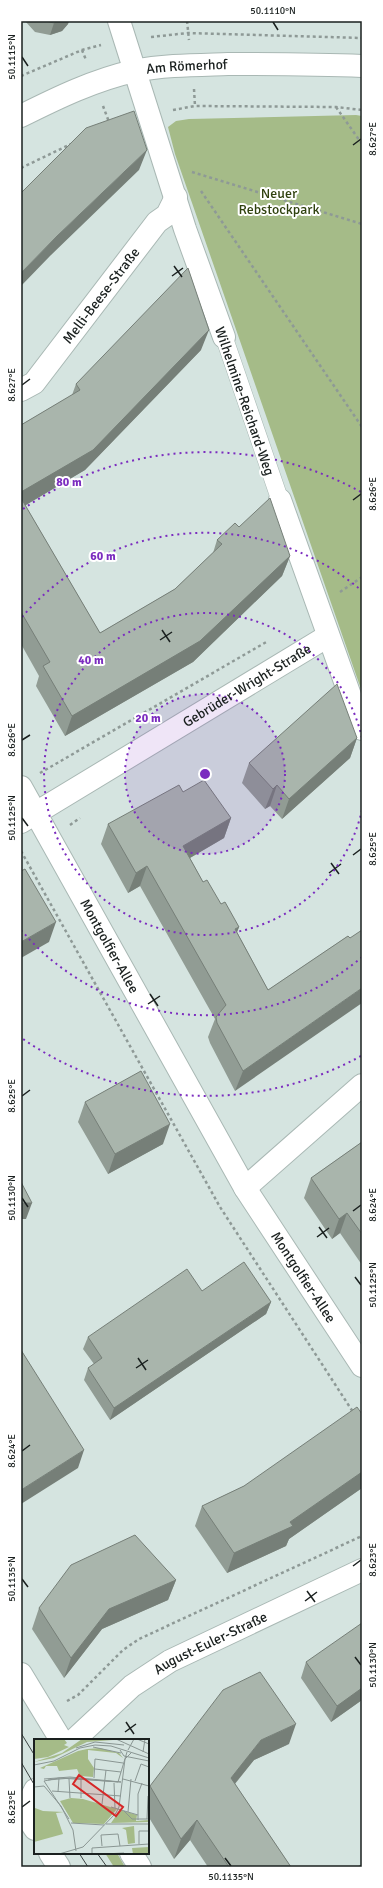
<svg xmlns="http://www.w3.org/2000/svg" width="383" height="1888" viewBox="0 0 383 1888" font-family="Signika,sans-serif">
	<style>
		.green { fill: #a5bb88 }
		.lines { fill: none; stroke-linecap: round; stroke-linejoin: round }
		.pedestrian-casing { stroke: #a9b8b4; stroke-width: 18 }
		.minor-casing { stroke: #a9b8b4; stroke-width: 24 }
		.secondary-casing { stroke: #a9b8b4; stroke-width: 24 }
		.path { stroke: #8e9996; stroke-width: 2.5; stroke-dasharray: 3 3; stroke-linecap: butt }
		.pedestrian { stroke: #fff; stroke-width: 17 }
		.minor { stroke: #fff; stroke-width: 22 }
		.secondary { stroke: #fff; stroke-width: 22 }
		.tram { stroke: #3d4443; stroke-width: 1 }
		.wall { fill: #919c94 }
		.shaded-wall { fill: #767f78 }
		.building { fill: #a9b5ac; stroke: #767f78 }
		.ticks { fill: none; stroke: #1a201f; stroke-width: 1.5 }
		.ring { fill: none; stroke: #7b2cbf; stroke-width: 2; stroke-dasharray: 2 4 }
		.labels { text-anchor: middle; stroke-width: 4; stroke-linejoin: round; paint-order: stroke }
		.street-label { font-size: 14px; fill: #1a201f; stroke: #fff }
		.park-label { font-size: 14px; fill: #30420f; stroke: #fff }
		.inset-road { fill: none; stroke: #8a9693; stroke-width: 1 }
		.view { fill: #d62828; fill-opacity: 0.15; stroke: #d62828; stroke-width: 2 }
		.inset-edge { fill: none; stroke: #1a201f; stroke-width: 2 }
		.centre { fill: #7b2cbf; stroke: #fff; stroke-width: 2 }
		.ring-label { font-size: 12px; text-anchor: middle; font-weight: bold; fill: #7b2cbf; stroke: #fff; stroke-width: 4; stroke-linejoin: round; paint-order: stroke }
		.neatline { fill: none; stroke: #1a201f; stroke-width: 1.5 }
		.ticks-label { font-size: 10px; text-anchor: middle; fill: #1a201f }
	</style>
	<rect width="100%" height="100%" fill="#d5e4e0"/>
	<path class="green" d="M 356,115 L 362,116 L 362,692 L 175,154 L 168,127 L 176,121 L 189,119 Z
		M 105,1853 L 117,1853 L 125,1867 L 114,1867 Z"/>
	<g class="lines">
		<defs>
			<path id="pedestrian" d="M 224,337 L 280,500"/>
			<g id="minor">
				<path d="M 119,21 L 185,229 L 224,337"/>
				<path id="s1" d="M 21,390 L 34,383 L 157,222 L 167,215 L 176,197"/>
				<path d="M 280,500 L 362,729"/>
				<path id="s2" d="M 21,787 L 245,1188 L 362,1366"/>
				<path id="s3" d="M 21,822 L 328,636"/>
				<path d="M 245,1188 L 362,1085"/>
				<path d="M 21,1674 L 61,1740"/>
				<path id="s4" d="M 74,1740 L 132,1686 L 170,1661 L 362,1570"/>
				<path d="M 21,1808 L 35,1829"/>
				<path d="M 24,1812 L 35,1790"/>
				<path d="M 50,1853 L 59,1867"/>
				<path d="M 131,1853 L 140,1867"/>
			</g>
			<g id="secondary">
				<path id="s5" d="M 21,116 C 57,98 94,80 134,71 C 164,65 197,65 228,64 C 273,64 317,64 362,66"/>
			</g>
		</defs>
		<use href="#pedestrian" class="pedestrian-casing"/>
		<use href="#minor" class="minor-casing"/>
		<use href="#secondary" class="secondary-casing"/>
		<path class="path" d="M 187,21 L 189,40
			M 151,37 L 188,33 L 362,38
			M 82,50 L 86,60
			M 21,76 L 82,50 L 101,45
			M 194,89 L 195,106
			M 103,106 L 109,122
			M 336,107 L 362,144
			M 173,110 L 195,106 L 336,107 L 362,110
			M 21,168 L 71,144
			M 192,172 L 362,224
			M 201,191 L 362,427
			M 340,592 L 362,577
			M 40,773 L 268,641
			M 70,825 L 80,818
			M 21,851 L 220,1207 L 353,1412
			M 67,1701 L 78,1695 L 123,1650 L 139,1639 L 362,1536"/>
		<use href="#pedestrian" class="pedestrian"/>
		<use href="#minor" class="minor"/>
		<use href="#secondary" class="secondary"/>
		<path class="tram" d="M 21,1733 L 35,1756
			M 21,1762 L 35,1786
			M 79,1853 L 88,1867
			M 97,1853 L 107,1867"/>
	</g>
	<path class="wall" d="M 25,21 L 69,21 L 68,24 L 62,31 L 50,35 L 35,32 Z
		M 201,350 L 85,470 L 25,505 L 100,633 L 175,589 L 213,553 L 217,540 L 239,527 L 290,556 L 282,576 L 193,662 L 65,736 L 36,686 L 39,676 L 21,644 L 21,425 L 72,395 L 76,384 Z
		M 357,738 L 350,758 L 282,819 L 270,806 L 265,809 L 242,783 L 249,763 Z
		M 183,792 L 231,818 L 224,838 L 190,858 L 203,882 L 239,927 L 237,932 L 268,990 L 348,936 L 235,1091 L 210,1043 L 208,1037 L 215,1019 L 140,886 L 128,893 L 101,844 L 108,824 Z
		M 85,1102 L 163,1144 L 108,1174 L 78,1122 Z
		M 362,1142 L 362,1265 L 340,1233 L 332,1239 L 304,1198 L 311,1178 Z
		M 202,1291 L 271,1302 L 266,1314 L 110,1420 L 84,1380 L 88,1368 L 94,1364 L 83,1349 L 88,1337 Z
		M 362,1414 L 362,1488 L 289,1539 L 286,1546 L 227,1573 L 195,1526 L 202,1506 L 244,1486 Z
		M 176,1580 L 168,1600 L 102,1629 L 64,1678 L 32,1629 L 39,1608 Z
		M 306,1662 L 362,1700 L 331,1722 L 301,1678 Z
		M 289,1744 L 254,1760 L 235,1784 L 291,1867 L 208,1867 L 190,1840 L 174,1859 L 148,1816 L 148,1791 L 150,1786 Z"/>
	<path class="shaded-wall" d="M 59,21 L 69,21 L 68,24 L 62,31 L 50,35 L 54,23 Z
		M 147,150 L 139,170 L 50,256 L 21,286 L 21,273 L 57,236 Z
		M 209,330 L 201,350 L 85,470 L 21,508 L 21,492 Z
		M 290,556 L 282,576 L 193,662 L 65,736 L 72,716 Z
		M 357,738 L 350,758 L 282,819 L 289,799 Z
		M 277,785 L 270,806 L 265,809 L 273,789 Z
		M 231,818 L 224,838 L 176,866 L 183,846 Z
		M 147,866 L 140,886 L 128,893 L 136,873 Z
		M 56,922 L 49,942 L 21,958 L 21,942 Z
		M 239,927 L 231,947 L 235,929 Z
		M 362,988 L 362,1003 L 235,1091 L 243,1071 Z
		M 170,1124 L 163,1144 L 108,1174 L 115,1154 Z
		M 21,1203 L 32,1203 L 26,1219 L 21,1219 Z
		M 347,1213 L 340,1233 L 332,1239 L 339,1219 Z
		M 271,1302 L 266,1314 L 110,1420 L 114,1408 Z
		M 84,1450 L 78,1468 L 21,1504 L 21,1490 Z
		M 362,1472 L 362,1488 L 289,1539 L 286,1546 L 227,1573 L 234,1553 L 290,1522 Z
		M 176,1580 L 168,1600 L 102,1629 L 64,1678 L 71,1658 L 109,1609 Z
		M 362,1682 L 362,1700 L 331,1722 L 337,1706 Z
		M 296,1724 L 289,1744 L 254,1760 L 223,1798 L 231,1778 L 261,1740 Z
		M 197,1820 L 190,1840 L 174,1859 L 181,1839 Z"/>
	<path class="building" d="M 46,21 L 59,21 L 54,23 Z
		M 134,111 L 147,150 L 57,236 L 21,273 L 21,193 L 86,128 Z
		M 188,268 L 209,330 L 93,450 L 21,492 L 21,425 L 80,390 L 76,384 Z
		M 21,498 L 100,633 L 175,589 L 222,544 L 217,540 L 235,523 L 239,527 L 270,498 L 290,556 L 200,641 L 72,716 L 43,666 L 50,662 L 21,612 Z
		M 337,684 L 357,738 L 289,799 L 277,785 L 273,789 L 249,763 Z
		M 204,780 L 231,818 L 183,846 L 203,882 L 207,880 L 221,904 L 225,902 L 239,927 L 235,929 L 268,990 L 348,936 L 350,938 L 362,930 L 362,988 L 243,1071 L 217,1023 L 216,1017 L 226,1005 L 147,866 L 136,873 L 108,824 L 179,785 L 183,792 Z
		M 25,869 L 56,922 L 21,942 L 21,871 Z
		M 141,1071 L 170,1124 L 115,1154 L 85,1102 Z
		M 362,1142 L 362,1234 L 347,1213 L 339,1219 L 311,1178 Z
		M 21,1182 L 32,1203 L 21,1203 Z
		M 244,1262 L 271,1302 L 114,1408 L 88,1368 L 102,1358 L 88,1337 L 187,1269 L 202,1291 Z
		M 21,1350 L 84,1450 L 21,1490 Z
		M 357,1407 L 362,1414 L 362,1472 L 290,1522 L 293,1526 L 234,1553 L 202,1506 L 244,1486 Z
		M 135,1535 L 176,1580 L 109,1609 L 71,1658 L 39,1608 L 71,1565 Z
		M 362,1623 L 362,1688 L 337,1706 L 306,1662 Z
		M 260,1672 L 296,1724 L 261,1740 L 231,1778 L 291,1867 L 229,1867 L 197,1820 L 181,1839 L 150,1786 L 223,1690 Z
		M 362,1865 L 362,1867 L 357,1867 Z"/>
	<path class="ticks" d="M 273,22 L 278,30M 22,57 L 28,66M 353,145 L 361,139M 174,266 L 182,277M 172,276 L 183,268M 22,385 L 30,379M 353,500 L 361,494M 162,630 L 170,642M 160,640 L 172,632M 22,740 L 30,735M 22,818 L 28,826M 353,855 L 361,849M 331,863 L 339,874M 329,873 L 341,864M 150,994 L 158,1006M 148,1004 L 160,996M 22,1096 L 30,1090M 22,1198 L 28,1207M 353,1211 L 361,1205M 319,1227 L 327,1238M 317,1237 L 329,1228M 355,1277 L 361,1285M 138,1358 L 146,1370M 136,1368 L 148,1360M 22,1451 L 30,1445M 353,1566 L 361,1560M 22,1579 L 28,1587M 307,1591 L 315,1602M 305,1601 L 317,1592M 355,1657 L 361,1665M 126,1722 L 134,1734M 125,1732 L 136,1724M 22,1807 L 30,1801M 225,1858 L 231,1866"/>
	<circle cx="205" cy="774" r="80" fill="#7b2cbf" fill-opacity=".12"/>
	<g class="ring">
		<circle cx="205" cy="774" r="80"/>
		<path d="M362 810A161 161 0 1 1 362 738"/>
		<path d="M362 957A241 241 0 0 1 22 931M22 617A241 241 0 0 1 362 591"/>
		<path d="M361 1056A322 322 0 0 1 23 1039M23 509A322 322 0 0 1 361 492"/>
	</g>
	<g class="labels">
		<g class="street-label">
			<text dy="5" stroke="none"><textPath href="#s5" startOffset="175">Am Römerhof</textPath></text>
			<text dy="5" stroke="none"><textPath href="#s1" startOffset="125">Melli-Beese-Straße</textPath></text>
			<text transform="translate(245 401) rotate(71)" y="5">Wilhelmine-Reichard-Weg</text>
			<text dy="5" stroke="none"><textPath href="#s3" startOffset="264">Gebrüder-Wright-Straße</textPath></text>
			<text dy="5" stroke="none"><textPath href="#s2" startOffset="182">Montgolfier-Allee</textPath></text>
			<text dy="5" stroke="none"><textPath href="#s2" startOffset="566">Montgolfier-Allee</textPath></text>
			<text dy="5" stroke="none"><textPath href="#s4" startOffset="169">August-Euler-Straße</textPath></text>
		</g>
		<g class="park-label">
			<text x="279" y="198">Neuer<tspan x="279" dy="16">Rebstockpark</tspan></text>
		</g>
	</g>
	<g transform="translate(34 1739)">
		<rect width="115" height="115" fill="#d5e4e0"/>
		<path d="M 0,0 L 30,0 L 33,4 L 30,6 L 35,8 L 14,18 L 0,20 ZM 48,0 L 79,1 L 53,3 L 20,19 L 0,23 L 28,14 ZM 66,9 L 85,14 L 89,19 L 82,14 L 54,11 L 54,20 L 60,29 L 59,38 L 46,37 L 43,30 L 25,32 L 23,27 L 12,27 L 10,30 L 6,29 L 44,12 L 53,10 ZM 37,59 L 49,60 L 83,70 L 70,85 L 39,84 L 26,62 ZM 0,62 L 1,69 L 9,72 L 30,73 L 22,74 L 29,95 L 0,103 ZM 86,71 L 103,76 L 102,82 L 115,81 L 115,83 L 77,84 ZM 100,87 L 101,104 L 94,105 L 92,91 L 88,89 ZM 115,108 L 115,115 L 99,115 L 98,109 Z" fill="#a5bb88"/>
		<path class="inset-road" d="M 82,0 L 115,15M 103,0 L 115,5M 59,8 L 87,14M 42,9 L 61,3 L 90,6M 86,11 L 90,17 L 115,22M 94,11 L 100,0M 109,13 L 111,0M 0,26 L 20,22 L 46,9 L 61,6 L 77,7 L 115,19M 61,30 L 87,33M 60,39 L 61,20 L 89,24M 10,40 L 36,38 L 87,43 L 25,39 L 10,42M 35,40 L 36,59M 89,40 L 115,47M 14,41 L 37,39 L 84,43 L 93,13M 10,42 L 35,80M 101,42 L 107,25 L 115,28M 80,44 L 81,69M 0,48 L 10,47 L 27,67 L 39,91 L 42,112M 18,52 L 87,57M 24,53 L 25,39M 47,59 L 47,39M 68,65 L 72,31M 77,68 L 104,76M 90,72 L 98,80 L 115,80M 94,73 L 97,40M 113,80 L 114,57M 104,81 L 104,55 L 108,44M 37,84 L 70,86M 72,85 L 115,85M 105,105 L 105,92 L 115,92M 68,107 L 67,96 L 84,95 L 86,107M 25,115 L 49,108 L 82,74 L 85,68 L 91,20 L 97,14M 58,115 L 58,109 L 115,105M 70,115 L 90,114"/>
		<path class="view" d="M 45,36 L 89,68 L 82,77 L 39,45 Z"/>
		<rect width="115" height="115" class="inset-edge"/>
	</g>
	<circle cx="205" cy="774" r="6" class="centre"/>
	<g class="ring-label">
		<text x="69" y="486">80 m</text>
		<text x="103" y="560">60 m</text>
		<text x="91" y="664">40 m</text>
		<text x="148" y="722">20 m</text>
	</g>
	<rect width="383" height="1888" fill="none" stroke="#ffffff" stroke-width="44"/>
	<rect x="22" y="22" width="339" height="1844" class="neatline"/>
	<g class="ticks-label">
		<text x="273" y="14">50.1110°N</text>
		<text transform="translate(11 57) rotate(-90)" y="4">50.1115°N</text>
		<text transform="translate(372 139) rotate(-90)" y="4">8.627°E</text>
		<text transform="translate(11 385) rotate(-90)" y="4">8.627°E</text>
		<text transform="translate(372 494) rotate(-90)" y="4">8.626°E</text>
		<text transform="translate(11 740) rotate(-90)" y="4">8.626°E</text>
		<text transform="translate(11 818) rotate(-90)" y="4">50.1125°N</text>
		<text transform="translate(372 849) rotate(-90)" y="4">8.625°E</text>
		<text transform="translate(11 1096) rotate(-90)" y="4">8.625°E</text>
		<text transform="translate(11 1198) rotate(-90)" y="4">50.1130°N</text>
		<text transform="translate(372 1205) rotate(-90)" y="4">8.624°E</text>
		<text transform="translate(372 1285) rotate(-90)" y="4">50.1125°N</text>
		<text transform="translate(11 1451) rotate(-90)" y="4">8.624°E</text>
		<text transform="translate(372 1560) rotate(-90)" y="4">8.623°E</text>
		<text transform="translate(11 1579) rotate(-90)" y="4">50.1135°N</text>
		<text transform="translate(372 1665) rotate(-90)" y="4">50.1130°N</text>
		<text transform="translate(11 1807) rotate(-90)" y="4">8.623°E</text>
		<text x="231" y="1880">50.1135°N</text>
	</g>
</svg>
